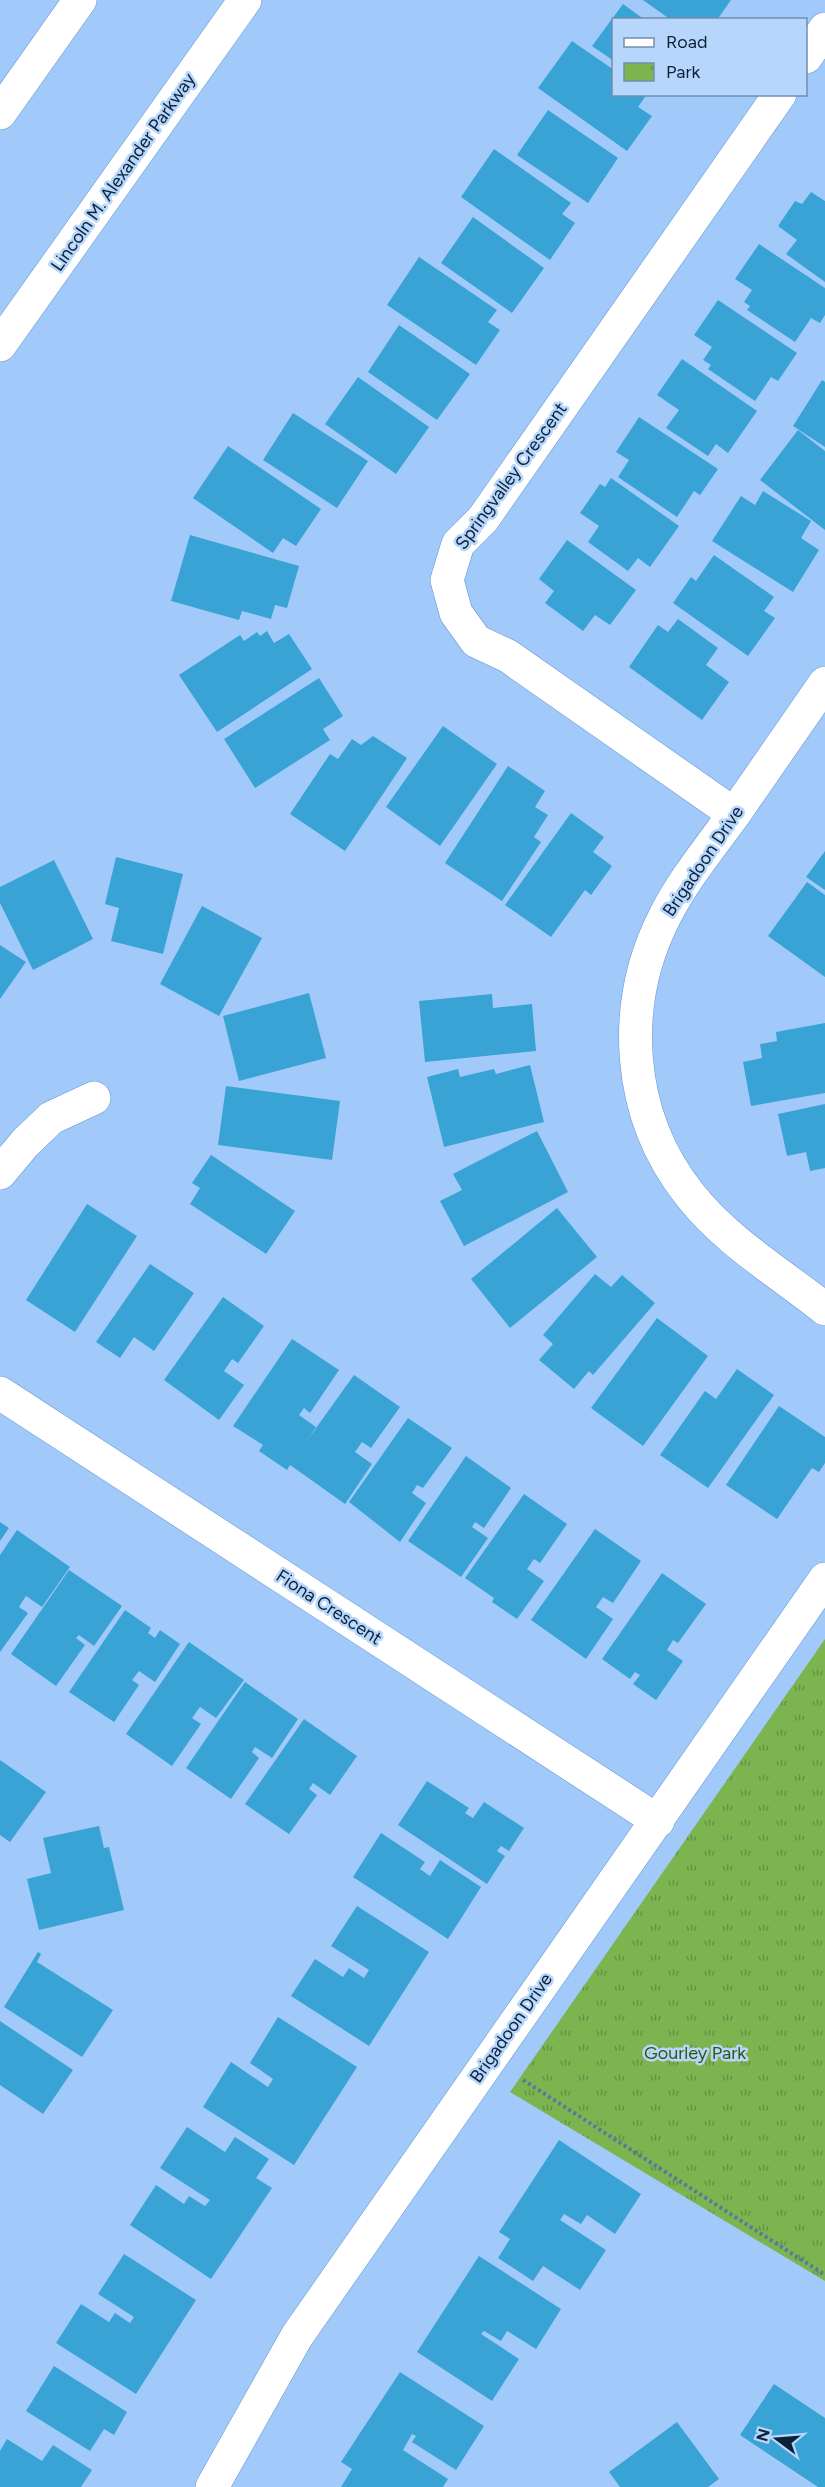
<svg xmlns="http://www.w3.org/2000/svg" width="825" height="2487" viewBox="0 0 825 2487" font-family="Figtree,sans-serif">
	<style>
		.park { fill: url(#park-tufts) }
		.building { fill: #39a3d5 }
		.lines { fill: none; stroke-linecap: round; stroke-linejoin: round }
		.minor-casing { stroke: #6395cf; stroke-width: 34 }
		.highway-casing { stroke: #6395cf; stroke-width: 34 }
		.path { stroke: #5a799e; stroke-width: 4; stroke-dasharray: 3 3; stroke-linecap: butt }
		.minor { stroke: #fff; stroke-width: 33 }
		.highway { stroke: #fff; stroke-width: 33 }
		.labels { text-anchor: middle; stroke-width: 5; stroke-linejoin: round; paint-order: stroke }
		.street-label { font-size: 18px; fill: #0d2138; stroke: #b7d6fc }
		.park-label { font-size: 18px; fill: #31560c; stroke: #b7d6fc }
	</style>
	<defs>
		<pattern id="park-tufts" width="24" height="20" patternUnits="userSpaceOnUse" patternTransform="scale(1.5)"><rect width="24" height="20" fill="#7cb54f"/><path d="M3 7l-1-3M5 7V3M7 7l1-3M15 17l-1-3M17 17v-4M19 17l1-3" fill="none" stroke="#649343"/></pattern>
	</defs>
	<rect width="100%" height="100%" fill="#a1cafb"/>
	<path class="park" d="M 825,1639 L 825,2281 L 510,2092 Z"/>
	<path class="building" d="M 643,0 L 731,0 L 717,20 L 671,20 Z
		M 623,4 L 645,20 L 614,20 L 614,61 L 592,46 Z
		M 572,41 L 614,70 L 614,94 L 647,94 L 638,107 L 652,116 L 627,151 L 538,88 Z
		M 548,110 L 618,158 L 588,203 L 517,155 Z
		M 494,149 L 571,203 L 562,214 L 575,223 L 550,260 L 461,197 Z
		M 811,192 L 825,201 L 825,282 L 786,254 L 797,240 L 778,226 L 795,201 L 802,204 Z
		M 473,217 L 544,268 L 512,313 L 441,263 Z
		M 759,244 L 825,288 L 825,315 L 820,323 L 811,318 L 795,342 L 747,310 L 750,306 L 744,302 L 752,290 L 735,279 Z
		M 419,257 L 497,310 L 488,322 L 500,330 L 476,365 L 387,305 Z
		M 718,300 L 797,353 L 778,381 L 771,377 L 755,401 L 708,369 L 711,365 L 703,360 L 712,347 L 694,335 Z
		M 399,325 L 470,374 L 437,420 L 368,372 Z
		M 682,359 L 757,411 L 728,453 L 716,444 L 708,456 L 666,428 L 679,410 L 657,395 Z
		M 358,377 L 429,427 L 396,474 L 325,424 Z
		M 822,380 L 825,382 L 825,447 L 793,426 Z
		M 293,413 L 368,461 L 337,508 L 263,460 Z
		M 639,417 L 718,469 L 700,495 L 694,491 L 677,517 L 618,477 L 629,460 L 616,452 Z
		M 798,430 L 825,451 L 825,530 L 760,480 Z
		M 228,446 L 321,509 L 296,546 L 283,538 L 273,553 L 193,498 Z
		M 611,478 L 679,526 L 650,567 L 638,558 L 628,571 L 588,542 L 599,526 L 580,513 L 600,484 L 605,487 Z
		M 763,491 L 811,521 L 801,538 L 819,550 L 793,592 L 712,541 L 741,496 L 755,505 Z
		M 190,535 L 299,566 L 287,608 L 275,605 L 271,619 L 242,611 L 239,620 L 171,601 Z
		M 567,540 L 636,590 L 610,625 L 595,615 L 583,631 L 545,603 L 554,591 L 539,579 Z
		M 714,555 L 774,597 L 764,611 L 775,618 L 748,656 L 673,603 L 691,577 L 696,581 Z
		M 678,619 L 718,648 L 706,665 L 729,682 L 702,720 L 629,667 L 658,625 L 668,632 Z
		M 267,631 L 274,643 L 289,634 L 312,669 L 217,732 L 179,675 L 240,635 L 244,641 L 257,632 L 260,636 Z
		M 319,678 L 343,716 L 323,729 L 330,740 L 255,788 L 224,739 Z
		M 443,726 L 497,764 L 440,846 L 386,807 Z
		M 373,736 L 407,758 L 345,851 L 290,814 L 330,754 L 338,759 L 352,739 L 361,745 Z
		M 508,766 L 545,791 L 535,807 L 548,815 L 534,837 L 541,842 L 502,901 L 445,863 Z
		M 571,813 L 604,837 L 593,852 L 612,866 L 591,895 L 585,890 L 551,937 L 505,905 Z
		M 825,851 L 825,890 L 806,877 Z
		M 116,857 L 183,874 L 163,954 L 111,941 L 119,908 L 105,904 Z
		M 54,860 L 93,939 L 33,970 L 0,903 L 0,887 Z
		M 807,882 L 825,895 L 825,977 L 768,936 Z
		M 202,906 L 262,938 L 219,1016 L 160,984 Z
		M 0,945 L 26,962 L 0,999 Z
		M 309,993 L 326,1058 L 239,1081 L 223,1016 Z
		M 492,994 L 493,1008 L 532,1004 L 536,1051 L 425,1062 L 419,1001 Z
		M 825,1023 L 825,1093 L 751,1106 L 743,1062 L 762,1058 L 760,1044 L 777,1041 L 776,1032 Z
		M 530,1065 L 544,1122 L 444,1147 L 427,1077 L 458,1069 L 460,1077 L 494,1069 L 496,1074 Z
		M 226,1086 L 340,1101 L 332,1160 L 218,1145 Z
		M 825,1104 L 825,1168 L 810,1171 L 806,1152 L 787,1156 L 778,1114 Z
		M 537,1131 L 568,1192 L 464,1246 L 440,1201 L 462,1190 L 453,1174 Z
		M 211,1155 L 295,1211 L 266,1254 L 190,1204 L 200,1188 L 192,1183 Z
		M 87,1204 L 137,1236 L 75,1332 L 26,1300 Z
		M 557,1208 L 597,1257 L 510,1328 L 471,1279 Z
		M 150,1264 L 194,1293 L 154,1351 L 134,1337 L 120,1358 L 96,1342 Z
		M 595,1274 L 611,1287 L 622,1275 L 655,1303 L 593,1375 L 589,1371 L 574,1389 L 539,1360 L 553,1344 L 543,1335 Z
		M 223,1297 L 264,1326 L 238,1363 L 232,1359 L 224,1371 L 244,1385 L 219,1420 L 164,1380 Z
		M 657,1318 L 708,1356 L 643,1446 L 591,1408 Z
		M 292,1339 L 339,1370 L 310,1413 L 304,1408 L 299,1415 L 316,1427 L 306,1442 L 354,1375 L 400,1407 L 371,1448 L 362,1442 L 355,1452 L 372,1464 L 345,1504 L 290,1465 L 287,1470 L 259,1451 L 263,1445 L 233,1426 Z
		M 737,1369 L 774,1395 L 708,1488 L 660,1455 L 705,1391 L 716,1399 Z
		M 779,1406 L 825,1437 L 825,1463 L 819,1472 L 812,1468 L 777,1519 L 726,1485 Z
		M 408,1418 L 452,1448 L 423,1488 L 417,1485 L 412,1493 L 426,1503 L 400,1542 L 349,1502 Z
		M 466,1456 L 511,1488 L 484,1528 L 475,1522 L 472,1527 L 488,1538 L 461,1577 L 408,1541 Z
		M 524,1494 L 567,1524 L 540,1563 L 534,1559 L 527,1569 L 544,1581 L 517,1619 L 492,1602 L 494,1598 L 465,1578 Z
		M 0,1522 L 9,1528 L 0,1541 Z
		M 595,1529 L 641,1561 L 613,1603 L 603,1597 L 596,1607 L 613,1619 L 586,1659 L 531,1620 Z
		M 17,1530 L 70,1567 L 42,1607 L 26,1596 L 19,1607 L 28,1613 L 0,1652 L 0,1555 Z
		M 69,1570 L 122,1606 L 94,1646 L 79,1635 L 76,1638 L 85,1645 L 56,1686 L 11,1654 Z
		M 662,1573 L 706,1604 L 678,1643 L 673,1640 L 667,1650 L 683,1661 L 656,1700 L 633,1684 L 640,1675 L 635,1672 L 630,1679 L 602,1659 Z
		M 125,1610 L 151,1628 L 148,1633 L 155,1638 L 160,1630 L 180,1644 L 155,1682 L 139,1671 L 132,1680 L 139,1685 L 114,1722 L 69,1692 Z
		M 189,1642 L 244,1680 L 216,1718 L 200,1707 L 192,1718 L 201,1724 L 172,1766 L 126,1734 Z
		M 245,1682 L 298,1719 L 272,1758 L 255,1747 L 252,1752 L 259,1758 L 231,1799 L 186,1768 Z
		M 304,1719 L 357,1756 L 330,1795 L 313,1783 L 309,1789 L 317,1795 L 289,1834 L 245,1804 Z
		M 0,1760 L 46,1792 L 10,1842 L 0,1835 Z
		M 427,1781 L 469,1808 L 465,1813 L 473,1818 L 484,1802 L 524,1828 L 509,1851 L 501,1846 L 497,1851 L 505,1856 L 487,1884 L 398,1825 Z
		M 99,1826 L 104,1848 L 109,1847 L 124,1910 L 39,1930 L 27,1879 L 51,1873 L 43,1838 Z
		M 381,1833 L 425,1862 L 420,1869 L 430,1876 L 440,1860 L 481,1887 L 448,1939 L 353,1877 Z
		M 357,1906 L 429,1952 L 369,2046 L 291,1996 L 315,1959 L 343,1977 L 349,1968 L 364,1978 L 369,1970 L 331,1946 Z
		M 38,1952 L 41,1954 L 37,1962 L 113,2010 L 82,2057 L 4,2007 Z
		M 278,2017 L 357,2067 L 294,2165 L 203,2107 L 231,2062 L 268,2087 L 273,2079 L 250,2063 Z
		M 0,2021 L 73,2070 L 43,2114 L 0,2085 Z
		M 187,2127 L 225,2152 L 235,2137 L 269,2159 L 256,2178 L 272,2188 L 211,2279 L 130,2225 L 156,2185 L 184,2204 L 189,2196 L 205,2206 L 210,2200 L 160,2168 Z
		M 559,2140 L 641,2194 L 615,2234 L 587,2215 L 581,2224 L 564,2214 L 560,2220 L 606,2250 L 580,2290 L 543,2266 L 533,2281 L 498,2258 L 510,2239 L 499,2232 Z
		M 124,2254 L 196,2300 L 136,2394 L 56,2343 L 81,2304 L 109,2322 L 115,2313 L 130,2323 L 134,2317 L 98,2294 Z
		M 479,2256 L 561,2309 L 536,2349 L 507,2331 L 501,2341 L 484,2331 L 481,2334 L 519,2359 L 492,2401 L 417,2352 Z
		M 54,2366 L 127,2412 L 114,2435 L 104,2429 L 90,2451 L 26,2411 Z
		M 400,2372 L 484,2426 L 456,2470 L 412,2442 L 416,2436 L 412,2434 L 403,2450 L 448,2479 L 443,2487 L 341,2487 L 352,2469 L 341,2462 Z
		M 774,2384 L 825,2418 L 825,2487 L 818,2487 L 740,2435 Z
		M 677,2422 L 719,2479 L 708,2487 L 620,2487 L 609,2472 Z
		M 7,2439 L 42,2461 L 53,2445 L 92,2470 L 81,2487 L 0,2487 L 0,2451 Z"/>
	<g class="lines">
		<defs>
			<path id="minor" d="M 806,57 L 825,29
				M 825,683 C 795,727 765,770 735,813 C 711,846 684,879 666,914 C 619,1004 626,1115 690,1195 C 726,1241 780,1273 825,1309
				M 734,814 L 508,656 L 476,641 L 456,613 L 447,580 L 458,544 L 483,519 L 780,94
				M 0,1173 L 25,1143 L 51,1118 L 94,1098
				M 0,1393 L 658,1821
				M 212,2487 L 297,2336 L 825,1579"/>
			<path id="highway" d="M 0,113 L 80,0
				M 0,345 L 245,0"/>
		</defs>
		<use href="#minor" class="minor-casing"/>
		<use href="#highway" class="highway-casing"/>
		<path class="path" d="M 523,2080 L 825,2275"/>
		<use href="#minor" class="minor"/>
		<use href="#highway" class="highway"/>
	</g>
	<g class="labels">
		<g class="street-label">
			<text transform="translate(123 172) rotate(-55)" y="6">Lincoln M. Alexander Parkway</text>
			<text transform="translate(511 476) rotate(-54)" y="6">Springvalley Crescent</text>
			<text transform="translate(703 861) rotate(-56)" y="6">Brigadoon Drive</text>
			<text transform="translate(329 1607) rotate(33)" y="6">Fiona Crescent</text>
			<text transform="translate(511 2028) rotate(-55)" y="6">Brigadoon Drive</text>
		</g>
		<g class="park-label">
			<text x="695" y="2059">Gourley Park</text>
		</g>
	</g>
	<rect x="612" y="18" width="195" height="78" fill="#b7d6fc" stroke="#738eae" stroke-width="1.5"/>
	<rect x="624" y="38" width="30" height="9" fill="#ffffff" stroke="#738eae" stroke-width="1.5"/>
	<text x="666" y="48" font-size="18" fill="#0d2138">Road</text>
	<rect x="624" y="63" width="30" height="18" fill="url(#park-tufts)" stroke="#738eae" stroke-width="1.5"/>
	<text x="666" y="78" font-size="18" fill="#0d2138">Park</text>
	<g transform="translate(777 2439) rotate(286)" stroke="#b7d6fc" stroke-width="4.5" paint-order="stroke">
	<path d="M0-4.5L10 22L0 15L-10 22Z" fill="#0d2138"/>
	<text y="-9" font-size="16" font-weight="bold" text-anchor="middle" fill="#0d2138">N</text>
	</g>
</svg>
